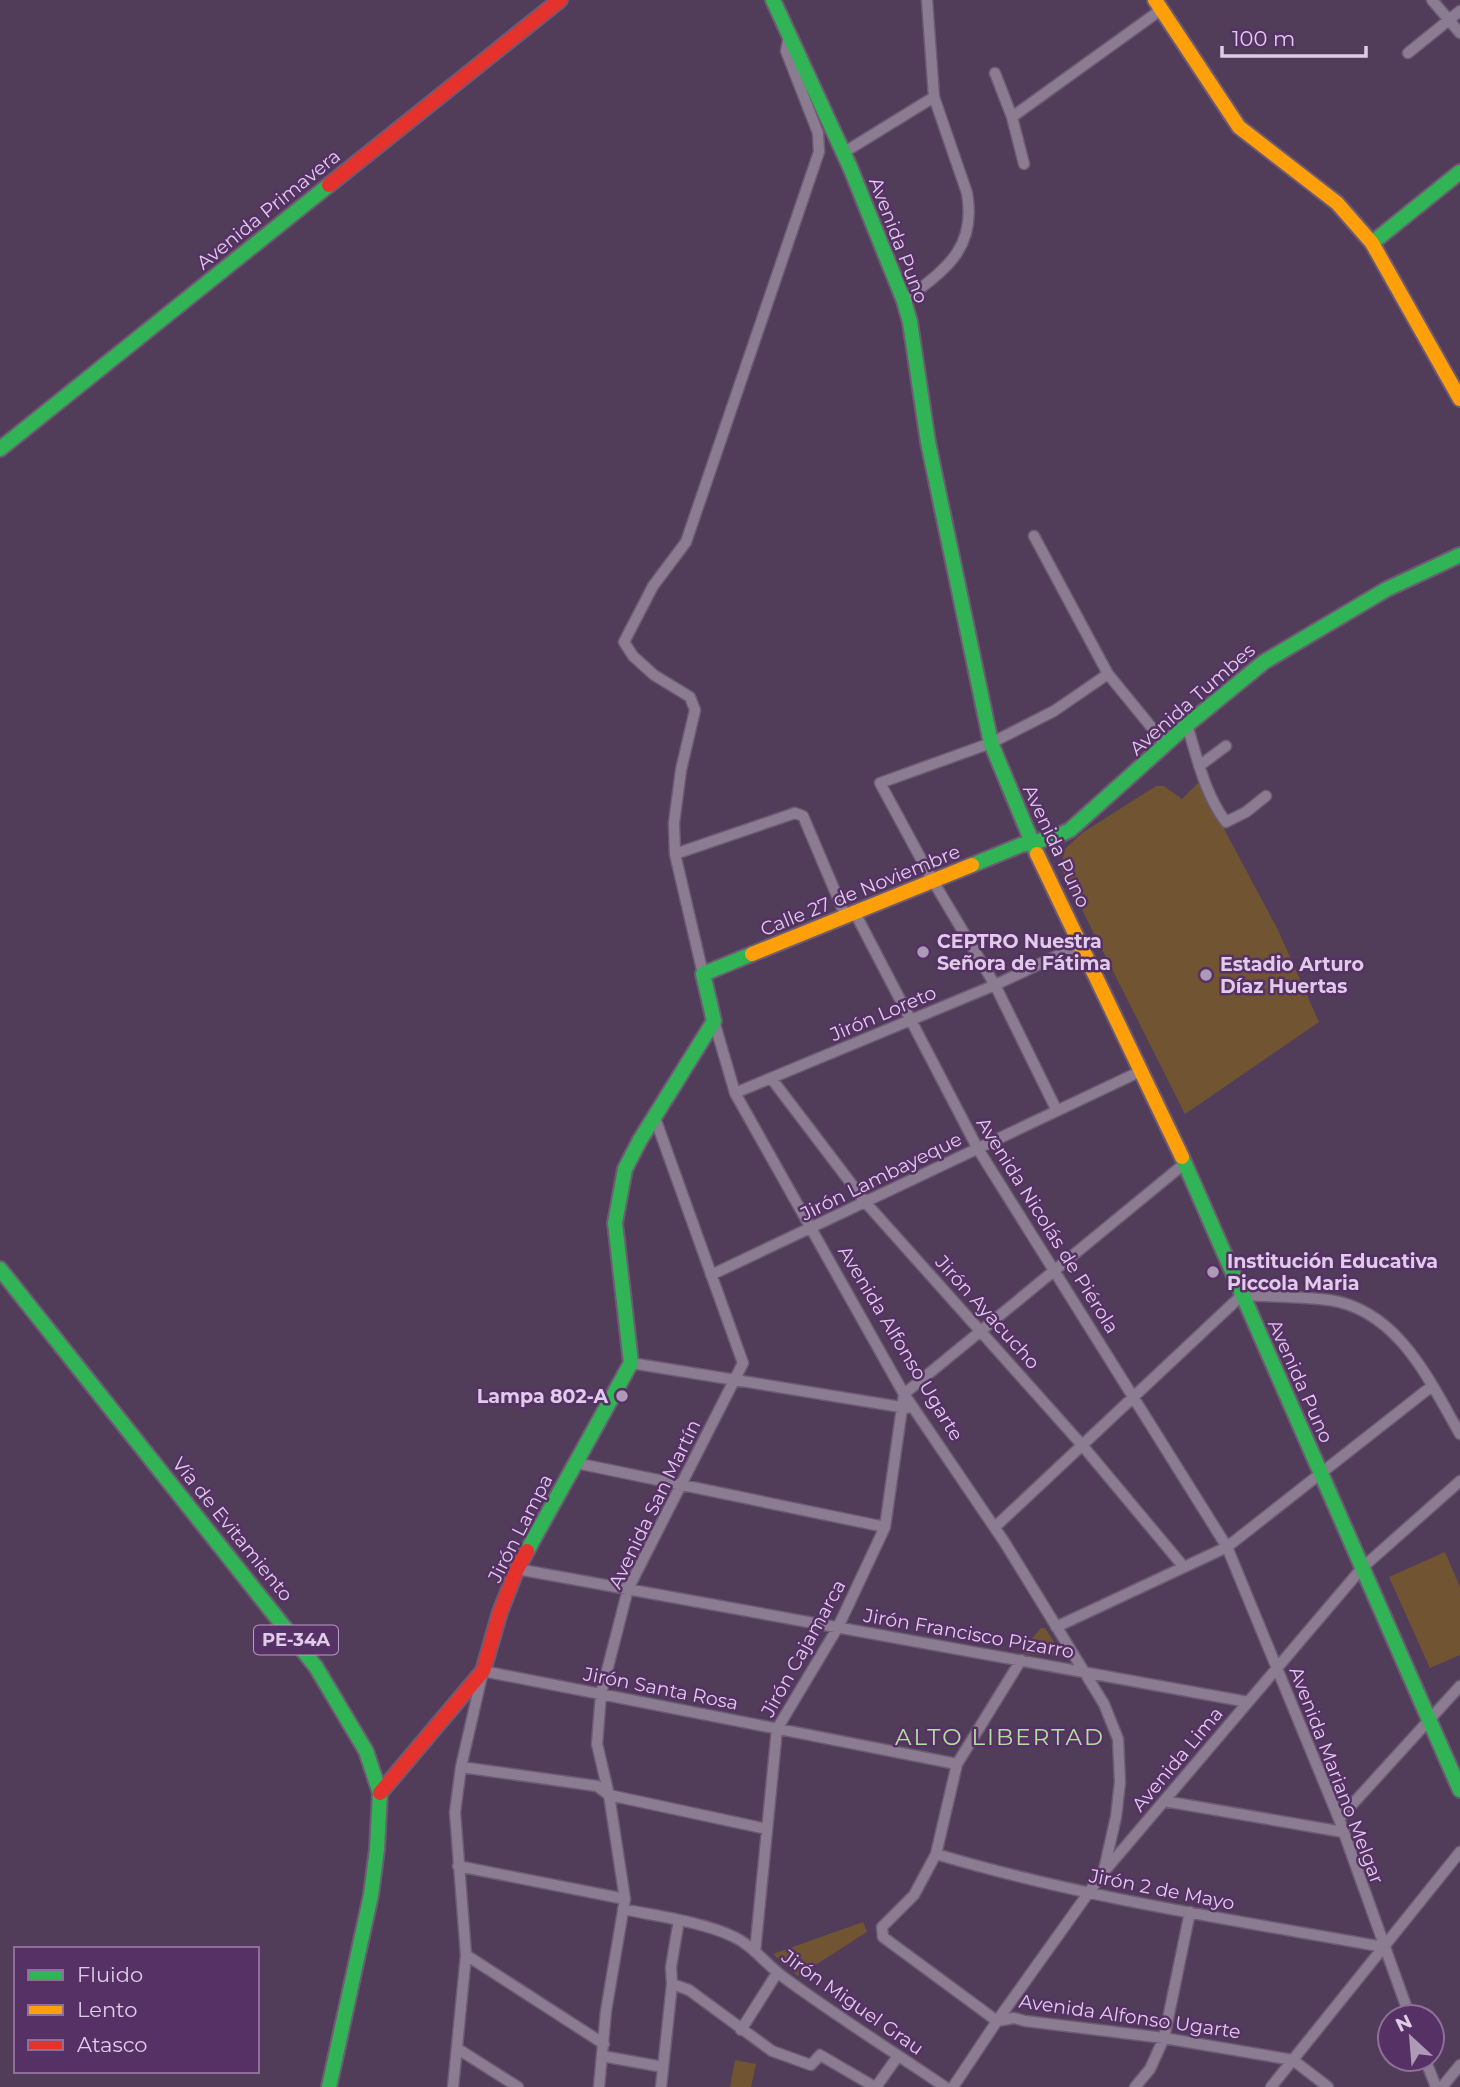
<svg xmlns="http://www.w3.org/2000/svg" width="1460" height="2087" viewBox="0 0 1460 2087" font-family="Montserrat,sans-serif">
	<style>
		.green { fill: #715431 }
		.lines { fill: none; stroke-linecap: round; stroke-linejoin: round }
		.street-casing { stroke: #6d5b74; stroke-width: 13 }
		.fast-casing { stroke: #6d5b74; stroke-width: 18 }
		.slow-casing { stroke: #6d5b74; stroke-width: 18 }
		.jam-casing { stroke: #6d5b74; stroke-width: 18 }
		.street { stroke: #8c7c92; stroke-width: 10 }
		.fast { stroke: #30b455; stroke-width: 14 }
		.slow { stroke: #ff9f0a; stroke-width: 14 }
		.jam { stroke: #e5322d; stroke-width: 14 }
		.poi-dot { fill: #ae99b7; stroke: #563165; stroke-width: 2.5 }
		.labels { text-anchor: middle; stroke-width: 5; stroke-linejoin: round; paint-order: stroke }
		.shield { fill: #563165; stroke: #b79dc1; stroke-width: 2 }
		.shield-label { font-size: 18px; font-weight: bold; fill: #e0cbe9 }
		.street-label { font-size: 19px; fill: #e0cbe9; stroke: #563165 }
		.poi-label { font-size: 19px; font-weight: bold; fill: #e0cbe9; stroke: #563165; text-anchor: start }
		.quarter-label { font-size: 23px; letter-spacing: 2px; fill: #b3e09e; stroke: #563165 }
	</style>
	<rect width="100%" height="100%" fill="#513d59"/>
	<path class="green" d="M 1199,782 L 1277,928 L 1319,1022 L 1185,1114 L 1061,868 L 1065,849 L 1082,833 L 1156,786 L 1164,786 L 1182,799 Z
		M 1445,1552 L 1460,1587 L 1460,1655 L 1430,1668 L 1389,1577 Z
		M 1041,1628 L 1045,1628 L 1063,1656 L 1024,1654 L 1023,1649 Z
		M 863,1922 L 867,1932 L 798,1976 L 773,1954 Z
		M 735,2060 L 756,2064 L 751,2087 L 730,2087 Z"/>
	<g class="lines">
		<defs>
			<path id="street" d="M 1432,0 L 1460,33
				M 1408,53 L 1460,11
				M 995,73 L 1012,117 L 1024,164
				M 1012,117 L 1162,9
				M 843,153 L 934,97
				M 904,301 C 944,270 977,250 967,193 L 934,97 L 927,0
				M 1034,536 L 1108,674 L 1166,745
				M 1187,725 C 1197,757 1205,795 1226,822 L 1246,812 L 1266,796
				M 1199,766 L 1226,746
				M 675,854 L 795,813 L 803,816 L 846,917
				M 855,913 L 978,1149 L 1227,1547 L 1339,1819 L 1410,2017
				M 703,974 L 675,854 L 674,823 L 681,770 L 695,710 L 690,697 L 654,675 L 633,656 L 624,642 L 653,586 L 686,542 L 819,152 L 818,133 L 786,51 L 789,36
				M 714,1021 L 735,1093 L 904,1394 L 1005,1543 L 1104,1704 L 1118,1739 L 1120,1782 L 1116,1817 L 1103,1874
				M 771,1078 L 866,1203 L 1082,1445 L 1183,1566
				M 735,1093 L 995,985 L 1082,944
				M 1057,1111 L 995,985 L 933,881 L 880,783 L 991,743 L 1054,711 L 1108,674
				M 711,1275 L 1141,1071
				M 631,1363 L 907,1408
				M 576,1463 L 885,1527
				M 995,1527 L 1242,1295 C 1271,1297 1300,1296 1329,1300 C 1398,1310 1429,1380 1460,1434
				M 517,1569 L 1248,1702
				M 1056,1627 L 1227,1547 L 1432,1386
				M 1021,1660 L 957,1764 L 936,1854 L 914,1895 L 882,1927 L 883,1937 L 997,2021 L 1014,2018 L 1025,2021 L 1164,2038 L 1293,2060 L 1328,2087
				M 461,1767 L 597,1786 L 609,1795 L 767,1829
				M 1164,1801 L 1343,1832
				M 1339,1819 L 1460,1686
				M 936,1854 C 1083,1898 1234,1920 1384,1947
				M 458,1866 L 625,1899
				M 623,1909 C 656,1916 703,1922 732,1936 C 753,1945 767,1966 786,1979 C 838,2017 892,2051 945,2087
				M 755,1952 L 777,1729 L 838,1627 L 885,1527 L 904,1394 L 1184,1164
				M 466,1955 L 604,2044
				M 672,1984 L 689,1990 L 772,2051 L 811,2065 L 820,2055 L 875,2087
				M 741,2030 L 777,1973
				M 458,2049 L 518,2087
				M 602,2056 L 663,2067
				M 1425,2059 L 1436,2087
				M 453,2087 L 466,1955 L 455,1812 L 461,1767 L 483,1671 L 957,1764
				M 599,2087 L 606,2011 L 625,1899 L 609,1795 L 597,1744 L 601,1694 L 628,1589 L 743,1363 L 655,1118
				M 661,2087 L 672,1984 L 671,1967 L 679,1920
				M 876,2087 L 898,2056
				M 953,2087 L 997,2021 L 1102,1874 L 1362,1568 L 1460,1481
				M 1135,2087 L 1150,2069 L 1164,2038 L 1190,1912
				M 1271,2087 L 1460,1852
				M 1442,2087 L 1460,2065"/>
			<path id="fast" d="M 773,0 L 850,167 L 904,301 L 910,322 L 928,442 L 991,743 L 1037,854
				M 1372,243 L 1460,172
				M 0,449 L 329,185
				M 972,865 L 1021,845 L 1055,837 L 1070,830 L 1187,725 L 1264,662 L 1387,589 L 1460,555
				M 1182,1157 L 1460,1790
				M 0,1269 L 316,1667 L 366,1751 L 380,1793 L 377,1849 L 371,1895 L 329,2087
				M 527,1551 L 631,1363 L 615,1223 L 625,1169 L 640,1140 L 714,1021 L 703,974 L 752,954"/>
			<path id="slow" d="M 1155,0 L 1239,127 L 1337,203 L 1372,243 L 1460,399
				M 1037,854 L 1182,1157
				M 752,954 L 972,865"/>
			<path id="jam" d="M 329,185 L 560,0
				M 380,1793 L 483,1671 L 500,1612 L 517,1569 L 527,1551"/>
		</defs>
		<use href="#street" class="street-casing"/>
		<use href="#fast" class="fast-casing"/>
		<use href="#slow" class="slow-casing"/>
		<use href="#jam" class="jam-casing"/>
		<use href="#street" class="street"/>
		<use href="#fast" class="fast"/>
		<use href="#slow" class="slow"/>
		<use href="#jam" class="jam"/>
	</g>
	<g class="poi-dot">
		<circle cx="923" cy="952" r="7"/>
		<circle cx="1206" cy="975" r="7"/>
		<circle cx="1213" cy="1272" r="7"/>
		<circle cx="622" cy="1396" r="7"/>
	</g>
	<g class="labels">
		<rect class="shield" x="254" y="1625.5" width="84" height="29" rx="5"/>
		<g class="shield-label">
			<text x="296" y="1646">PE-34A</text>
		</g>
		<g class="street-label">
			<text transform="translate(268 209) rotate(-39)" y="7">Avenida Primavera</text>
			<text transform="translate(899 240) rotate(69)" y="7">Avenida Puno</text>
			<text transform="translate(1192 699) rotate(-41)" y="7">Avenida Tumbes</text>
			<text transform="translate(1057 846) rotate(65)" y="7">Avenida Puno</text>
			<text transform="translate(860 890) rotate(-22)" y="7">Calle 27 de Noviembre</text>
			<text transform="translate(883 1013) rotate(-23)" y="7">Jirón Loreto</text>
			<text transform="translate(881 1176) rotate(-26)" y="7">Jirón Lambayeque</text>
			<text transform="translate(1048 1225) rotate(58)" y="7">Avenida Nicolás de Piérola</text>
			<text transform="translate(988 1312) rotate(48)" y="7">Jirón Ayacucho</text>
			<text transform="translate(901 1343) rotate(59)" y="7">Avenida Alfonso Ugarte</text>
			<text transform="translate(1301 1381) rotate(66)" y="7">Avenida Puno</text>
			<text transform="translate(654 1504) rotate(-64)" y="7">Avenida San Martín</text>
			<text transform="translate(520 1528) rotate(-63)" y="7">Jirón Lampa</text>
			<text transform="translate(233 1529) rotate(51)" y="7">Vía de Evitamiento</text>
			<text transform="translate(969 1633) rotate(10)" y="7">Jirón Francisco Pizarro</text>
			<text transform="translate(803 1648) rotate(-61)" y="7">Jirón Cajamarca</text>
			<text transform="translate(661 1688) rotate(11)" y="7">Jirón Santa Rosa</text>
			<text transform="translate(1177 1759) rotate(-50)" y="7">Avenida Lima</text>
			<text transform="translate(1337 1775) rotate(69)" y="7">Avenida Mariano Melgar</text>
			<text transform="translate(1162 1889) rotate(11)" y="7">Jirón 2 de Mayo</text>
			<text transform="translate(853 2002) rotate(35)" y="7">Jirón Miguel Grau</text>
			<text transform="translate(1130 2016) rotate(8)" y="7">Avenida Alfonso Ugarte</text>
		</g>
		<g class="poi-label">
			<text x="937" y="948">CEPTRO Nuestra<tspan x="937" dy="22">Señora de Fátima</tspan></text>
			<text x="1220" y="971">Estadio Arturo<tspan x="1220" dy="22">Díaz Huertas</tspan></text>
			<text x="1227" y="1268">Institución Educativa<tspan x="1227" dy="22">Piccola Maria</tspan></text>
			<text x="608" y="1403" text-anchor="end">Lampa 802-A</text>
		</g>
		<g class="quarter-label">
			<text x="1000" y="1745">ALTO LIBERTAD</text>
		</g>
	</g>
	<rect x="14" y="1947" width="245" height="126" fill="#563165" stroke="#8d6f9a" stroke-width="2"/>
	<rect x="28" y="1970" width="35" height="10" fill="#30b455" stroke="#8d6f9a" stroke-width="2"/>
	<text x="77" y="1982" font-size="21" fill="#e0cbe9">Fluido</text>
	<rect x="28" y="2005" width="35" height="10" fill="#ff9f0a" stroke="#8d6f9a" stroke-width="2"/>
	<text x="77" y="2017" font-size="21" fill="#e0cbe9">Lento</text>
	<rect x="28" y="2040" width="35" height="10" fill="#e5322d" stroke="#8d6f9a" stroke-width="2"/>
	<text x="77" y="2052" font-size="21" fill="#e0cbe9">Atasco</text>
	<g transform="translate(1411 2038) rotate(334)"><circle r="33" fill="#563165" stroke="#8d6f9a" stroke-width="2"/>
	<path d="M0-5L12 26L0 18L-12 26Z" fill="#ae99b7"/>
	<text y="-10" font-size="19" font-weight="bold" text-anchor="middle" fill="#e0cbe9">N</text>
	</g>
	<path d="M1222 46v10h144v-10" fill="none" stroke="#e0cbe9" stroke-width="3.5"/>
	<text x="1232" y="46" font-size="21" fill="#e0cbe9" stroke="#563165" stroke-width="5" paint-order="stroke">100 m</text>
</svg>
